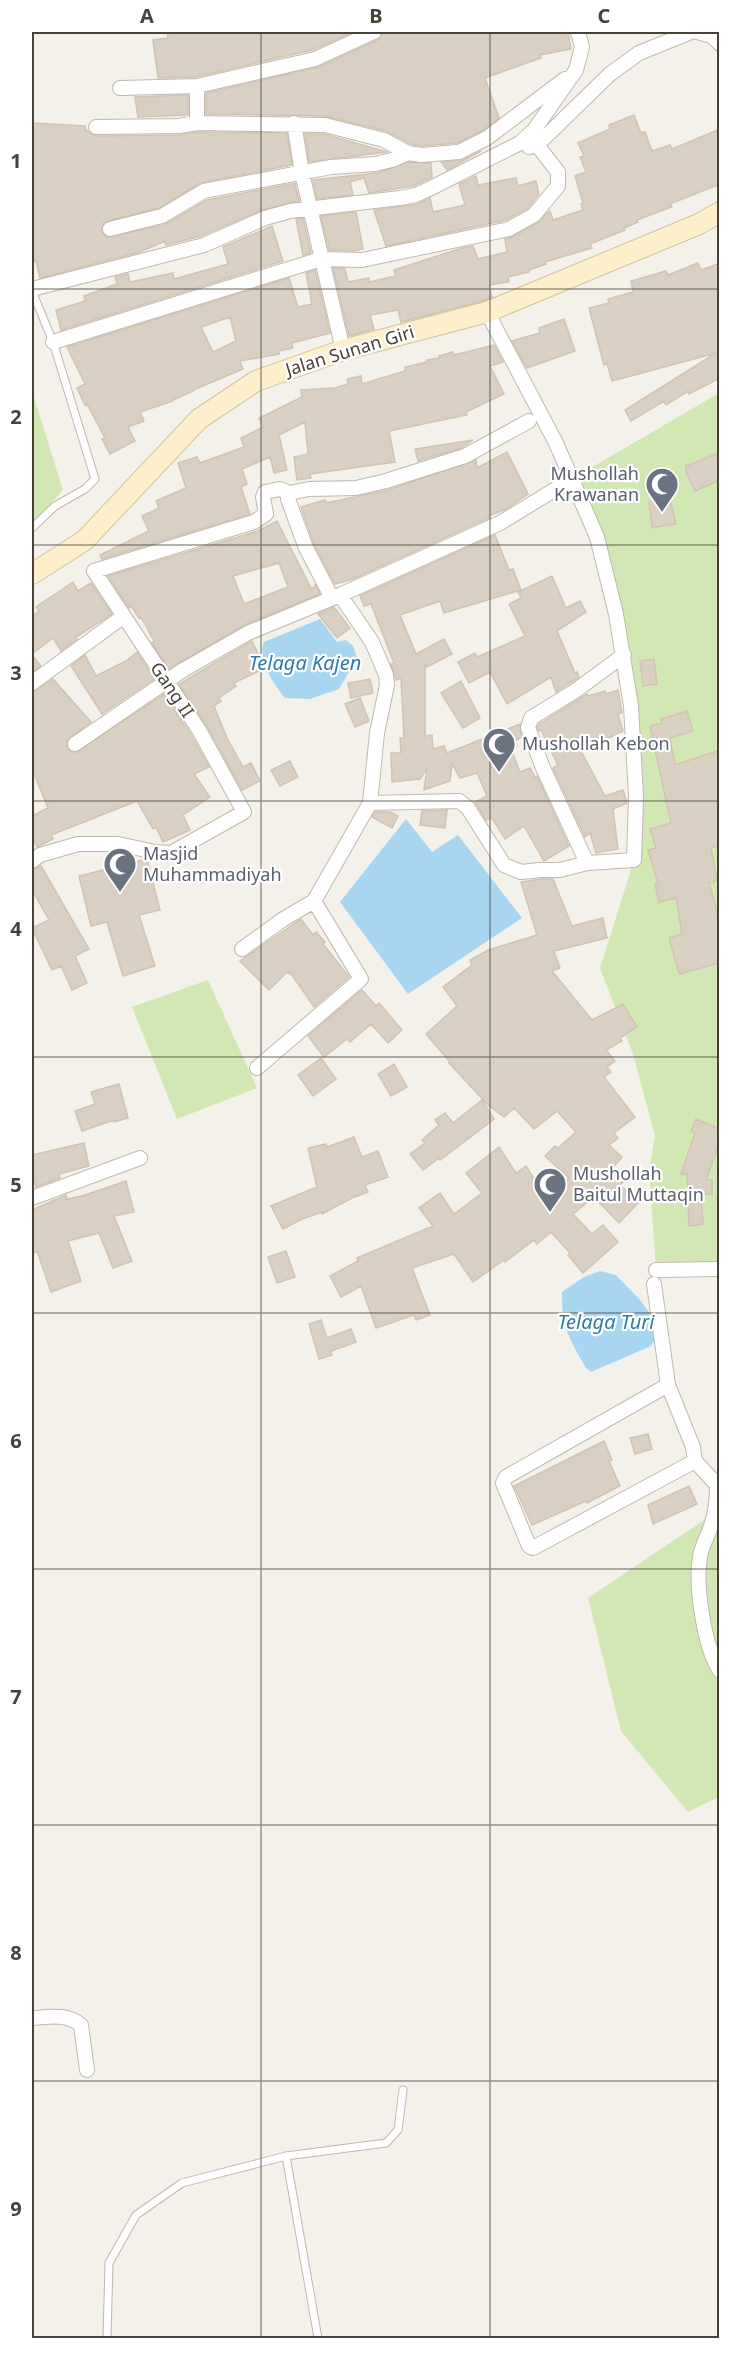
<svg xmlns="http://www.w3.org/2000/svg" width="751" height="2370" viewBox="0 0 751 2370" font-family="'Noto Sans',sans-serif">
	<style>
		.green { fill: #d2e8b4 }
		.water { fill: #a8d5ef }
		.building { fill: #d9cfc2; stroke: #d1c4b3; stroke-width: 1.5; fill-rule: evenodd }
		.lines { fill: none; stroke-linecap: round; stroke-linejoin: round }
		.service-casing { stroke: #c0b8ac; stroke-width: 9 }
		.minor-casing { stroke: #c0b8ac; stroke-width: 16 }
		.secondary-casing { stroke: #d3c29a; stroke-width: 22 }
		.service { stroke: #fff; stroke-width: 7 }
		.minor { stroke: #fff; stroke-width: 14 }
		.secondary { stroke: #fdefcb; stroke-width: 20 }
		.grid { fill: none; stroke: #484138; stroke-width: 1.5; stroke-opacity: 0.55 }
		.labels { text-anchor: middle; stroke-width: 4.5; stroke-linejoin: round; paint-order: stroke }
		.street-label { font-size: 18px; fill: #484138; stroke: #fff }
		.worship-label { font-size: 18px; fill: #5b616d; stroke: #fff; text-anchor: start }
		.water-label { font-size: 20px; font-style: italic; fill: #307bab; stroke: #fff }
		.neatline { fill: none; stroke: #484138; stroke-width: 2 }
		.grid-label { font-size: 20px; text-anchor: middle; font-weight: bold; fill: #484138 }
	</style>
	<rect width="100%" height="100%" fill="#f4f1ea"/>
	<path class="green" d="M 32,391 L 63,490 L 32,525 Z
		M 719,393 L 719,1269 L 656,1270 L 649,1170 L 655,1136 L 633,1054 L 600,968 L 634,860 L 631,706 L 615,609 L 572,479 Z
		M 208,980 L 257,1088 L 177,1119 L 132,1007 Z
		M 719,1434 L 719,1797 L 688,1812 L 621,1731 L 588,1598 L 707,1518 L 716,1508 Z"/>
	<path class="water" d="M 320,619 L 337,642 L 346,640 L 353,646 L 357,658 L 339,689 L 310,699 L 285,698 C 274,684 257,660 264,642 Z
		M 406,819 L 432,852 L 458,835 L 522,918 L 408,994 L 340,902 Z
		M 600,1271 L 616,1275 L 641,1301 L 651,1315 L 655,1339 L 651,1346 L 591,1372 L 586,1368 C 570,1340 561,1326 562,1292 L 584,1277 Z"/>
	<path class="building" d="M 167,32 L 353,32 L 312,50 L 196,77 L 158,78 L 153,40 L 168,38 Z
		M 383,32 L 568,32 L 571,49 L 540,55 L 541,58 L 485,78 L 499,118 L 483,130 L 457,143 L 421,146 L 411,144 L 386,131 L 325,116 L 206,114 L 206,93 L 319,67 L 378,40 Z
		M 188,95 L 188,115 L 138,117 L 135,97 Z
		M 634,115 L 641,133 L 645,132 L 652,151 L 670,145 L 672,149 L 720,129 L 720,184 L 670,204 L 672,207 L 637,220 L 638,222 L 624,228 L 625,230 L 590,244 L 592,248 L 545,262 L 546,264 L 529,270 L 529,272 L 508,277 L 509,282 L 489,285 L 492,297 L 483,301 L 401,322 L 398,310 L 370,315 L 374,329 L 349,336 L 333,268 L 345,269 L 348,282 L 369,278 L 369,282 L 396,276 L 394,270 L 462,248 L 473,246 L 478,259 L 507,252 L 505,239 L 513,237 L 538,223 L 548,212 L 550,211 L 553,220 L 583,210 L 581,204 L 583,203 L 575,176 L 586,172 L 580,157 L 584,156 L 578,143 L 610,129 L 609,125 Z
		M 32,123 L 85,126 L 86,130 L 96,136 L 179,135 L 198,132 L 287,133 L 292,165 L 200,183 L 159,208 L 104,222 L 101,231 L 107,237 L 164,225 L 207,200 L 295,183 L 299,201 L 262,210 L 201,236 L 166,245 L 165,241 L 140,252 L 40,278 L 36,261 L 34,261 L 32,254 Z
		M 305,134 L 324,134 L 387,152 L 309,162 Z
		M 481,151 L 447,170 L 441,162 L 463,160 Z
		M 409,162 L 431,163 L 432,177 L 413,186 L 369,193 L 364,178 L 350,182 L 353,195 L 317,199 L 313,180 L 377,173 Z
		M 476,176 L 478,185 L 516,178 L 518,186 L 536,181 L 539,194 L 528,208 L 506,220 L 386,246 L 374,210 L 418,204 L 430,198 L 433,212 L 465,205 L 459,184 Z
		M 356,212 L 363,249 L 353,251 L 329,250 L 321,216 Z
		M 303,218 L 311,253 L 303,255 L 296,219 Z
		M 272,226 L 283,261 L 61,330 L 56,310 L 85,301 L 84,296 L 117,284 L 115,277 L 128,274 L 130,282 L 173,273 L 174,279 L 228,264 L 223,247 Z
		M 698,263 L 701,270 L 720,263 L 720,378 L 689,394 L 688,391 L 666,405 L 664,401 L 631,421 L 625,410 L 716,353 L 612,381 L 607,363 L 604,365 L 589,308 L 609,303 L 608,299 L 633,292 L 631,281 L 666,271 L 668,275 Z
		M 315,270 L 330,333 L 292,343 L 293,348 L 279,351 L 279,354 L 240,361 L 243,369 L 193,390 L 193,391 L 173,400 L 173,401 L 140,412 L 144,421 L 128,427 L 135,441 L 110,454 L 102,439 L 105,438 L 87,404 L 85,405 L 77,388 L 85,384 L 67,347 L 289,278 L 298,307 L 312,304 L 306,273 ZM 230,317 L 236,341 L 213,352 L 201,327 Z
		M 564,319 L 575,351 L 527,368 L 512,341 L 540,333 L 539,328 Z
		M 494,345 L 503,362 L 490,366 L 504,394 L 466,412 L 467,415 L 389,431 L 395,462 L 310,474 L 311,478 L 297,480 L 294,457 L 308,454 L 305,422 L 279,435 L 287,470 L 274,473 L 270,457 L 242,469 L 247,484 L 241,487 L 250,514 L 102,559 L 100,555 L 149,531 L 142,516 L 159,508 L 156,501 L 186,488 L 178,463 L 197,457 L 200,463 L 244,447 L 241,438 L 263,427 L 259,418 L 302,397 L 301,390 L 335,388 L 348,384 L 347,379 L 361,376 L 362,384 L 405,371 L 405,367 L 427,362 L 427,360 L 440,358 L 439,356 L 453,352 L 454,355 Z
		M 473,440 L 461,448 L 418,461 L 415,449 Z
		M 507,452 L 528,494 L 506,509 L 488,516 L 489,518 L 353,579 L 335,584 L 314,544 L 301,507 L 325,500 L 326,503 L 388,490 L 476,460 L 477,468 Z
		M 720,452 L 720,480 L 695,491 L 686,472 L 686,466 Z
		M 669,494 L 676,524 L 652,528 L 649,502 Z
		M 277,521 L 311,588 L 315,587 L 315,584 L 320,594 L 244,625 L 169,669 L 152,643 L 154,641 L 141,617 L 139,618 L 131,606 L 129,608 L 108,576 L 258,531 ZM 279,563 L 288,587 L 244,604 L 233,576 Z
		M 495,535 L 509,570 L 513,569 L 521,590 L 444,613 L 440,601 L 400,615 L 416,654 L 444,639 L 452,654 L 427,667 L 425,663 L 425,736 L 432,735 L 433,749 L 444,746 L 447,753 L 520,724 L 522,737 L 509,744 L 520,772 L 530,768 L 535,777 L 537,776 L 569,846 L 544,861 L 524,826 L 505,839 L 492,818 L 486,820 L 475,802 L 487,796 L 477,773 L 460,778 L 452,764 L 450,781 L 424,790 L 427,768 L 420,779 L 392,782 L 391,753 L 401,753 L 400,738 L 404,738 L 401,678 L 396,680 L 391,664 L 394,663 L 371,604 L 364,606 L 360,596 Z
		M 552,576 L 566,608 L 580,601 L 586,612 L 557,631 L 575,673 L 577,672 L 579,677 L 556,692 L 551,677 L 507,704 L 490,672 L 469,683 L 458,662 L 475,653 L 477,657 L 525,636 L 509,604 L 521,598 L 518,592 Z
		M 73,582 L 78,591 L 91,583 L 112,614 L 76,637 L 77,639 L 61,651 L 53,638 L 32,654 L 32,616 L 39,611 L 36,607 Z
		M 334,607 L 350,628 L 337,638 L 318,614 Z
		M 252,641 L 265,668 L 234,683 L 236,686 L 219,698 L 221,701 L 214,706 L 227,738 L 243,767 L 251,763 L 260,781 L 242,790 L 207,726 L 179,684 Z
		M 137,652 L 154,679 L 102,714 L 71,666 L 85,655 L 96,676 L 126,661 Z
		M 32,655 L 41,666 L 32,672 Z
		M 654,659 L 657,684 L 643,686 L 640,661 Z
		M 53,679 L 91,722 L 67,740 L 67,749 L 75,753 L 164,694 L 191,735 L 209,767 L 194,774 L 210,797 L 183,815 L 190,830 L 163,842 L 156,827 L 153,829 L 137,801 L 51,835 L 53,839 L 37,847 L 32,836 L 32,816 L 48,808 L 32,769 L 32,692 L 37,690 Z
		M 370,679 L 373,693 L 351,698 L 348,683 Z
		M 461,681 L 480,718 L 463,728 L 441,693 Z
		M 618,690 L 622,713 L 618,714 L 623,731 L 581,751 L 605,796 L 623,790 L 627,803 L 613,809 L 618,849 L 596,853 L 590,833 L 585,837 L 553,768 L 558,765 L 541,730 L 539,731 L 537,728 L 539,724 L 587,694 L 589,696 L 605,691 L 606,694 Z
		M 360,698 L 369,721 L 355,727 L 345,704 Z
		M 687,711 L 693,731 L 670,738 L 675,765 L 720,750 L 720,845 L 711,848 L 717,881 L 709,883 L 720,922 L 720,963 L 679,974 L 669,938 L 682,934 L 676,898 L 659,902 L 655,884 L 658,883 L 648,850 L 656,848 L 650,829 L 671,823 L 650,726 L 662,723 L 661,719 Z
		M 290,761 L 298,777 L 280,786 L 271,770 Z
		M 447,810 L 445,828 L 420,825 L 422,811 Z
		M 375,812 L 390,812 L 398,816 L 392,828 L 372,817 Z
		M 147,859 L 160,910 L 139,915 L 155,966 L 123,976 L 107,922 L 91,926 L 79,876 Z
		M 41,866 L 89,949 L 75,956 L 87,983 L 72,990 L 61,966 L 52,970 L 32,928 L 49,920 L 32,890 L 32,870 Z
		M 540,879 L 553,879 L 572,926 L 603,918 L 607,938 L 554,951 L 560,968 L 552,971 L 592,1020 L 623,1004 L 637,1027 L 620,1038 L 622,1041 L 606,1050 L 615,1061 L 607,1067 L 611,1072 L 604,1077 L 635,1117 L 614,1133 L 618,1138 L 609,1145 L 622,1157 L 611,1170 L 623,1182 L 620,1185 L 639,1202 L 619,1223 L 594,1197 L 573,1214 L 592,1234 L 603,1225 L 618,1242 L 583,1273 L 568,1255 L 570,1253 L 551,1232 L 537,1244 L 534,1240 L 505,1262 L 504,1260 L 473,1282 L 454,1254 L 412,1268 L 430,1315 L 416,1320 L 414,1315 L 376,1328 L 361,1286 L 341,1297 L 330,1276 L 358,1261 L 357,1258 L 433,1226 L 419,1208 L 440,1193 L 454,1214 L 482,1193 L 466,1173 L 499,1147 L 516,1173 L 526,1166 L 546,1197 L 569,1178 L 545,1156 L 555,1146 L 558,1148 L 576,1132 L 557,1111 L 534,1129 L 514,1108 L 504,1117 L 488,1105 L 449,1063 L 450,1062 L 426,1034 L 457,1006 L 443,987 L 472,965 L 470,960 L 488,950 L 537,935 L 521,882 Z
		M 301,919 L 313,935 L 316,932 L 325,942 L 323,944 L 349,977 L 314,1007 L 290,972 L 289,974 L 287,972 L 269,990 L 240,961 Z
		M 362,990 L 376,1006 L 379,1003 L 402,1030 L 388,1043 L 371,1024 L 350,1042 L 347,1039 L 324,1057 L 308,1036 Z
		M 321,1058 L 336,1079 L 313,1096 L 298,1075 Z
		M 394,1064 L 407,1087 L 391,1096 L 378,1074 Z
		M 119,1084 L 128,1118 L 114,1122 L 114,1120 L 82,1131 L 75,1111 L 95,1104 L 91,1092 Z
		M 482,1100 L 494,1119 L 440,1160 L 439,1158 L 423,1170 L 410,1154 L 425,1143 L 422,1140 L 439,1125 L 435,1120 L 445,1113 L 453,1123 Z
		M 696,1119 L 720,1129 L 720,1141 L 706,1180 L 712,1180 L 712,1194 L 701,1195 L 703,1224 L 689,1226 L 687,1174 L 681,1174 L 695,1133 L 691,1131 Z
		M 354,1137 L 362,1157 L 378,1151 L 388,1177 L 365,1185 L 368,1192 L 352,1198 L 322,1214 L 322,1212 L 302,1219 L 283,1229 L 271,1206 L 317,1187 L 308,1148 L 326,1144 L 327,1147 Z
		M 84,1143 L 89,1166 L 59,1174 L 60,1178 L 36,1187 L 32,1172 L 32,1155 Z
		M 126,1181 L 134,1212 L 114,1216 L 132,1261 L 113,1268 L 99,1233 L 68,1241 L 81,1281 L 51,1292 L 37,1251 L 32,1254 L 32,1210 L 66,1195 L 67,1199 L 82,1196 Z
		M 286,1251 L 295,1277 L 277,1283 L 268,1257 Z
		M 321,1320 L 327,1338 L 351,1329 L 356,1342 L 331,1351 L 332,1355 L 319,1359 L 309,1324 Z
		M 648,1434 L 652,1449 L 635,1454 L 630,1438 Z
		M 604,1441 L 612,1460 L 609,1461 L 620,1486 L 587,1503 L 586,1501 L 532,1525 L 514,1486 Z
		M 689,1486 L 697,1504 L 653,1524 L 648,1505 Z"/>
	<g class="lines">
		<defs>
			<path id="service" d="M 32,291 L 53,342 L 95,479 L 85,489 L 55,506 L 32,528
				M 286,2156 L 318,2338
				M 107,2338 L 109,2263 L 136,2215 L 182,2183 L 286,2156 L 386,2143 L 398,2130 L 403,2090"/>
			<path id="minor" d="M 697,32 L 712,36 L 720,44
				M 120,88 L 197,86
				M 197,123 L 197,86 L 315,59 L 374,32
				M 294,123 L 302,173 L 343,350
				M 96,127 L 179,126 L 197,123 L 325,125 L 384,140 L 408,153 L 421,155 L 459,152 L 487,138 L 565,79
				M 529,147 L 537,145 L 610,74 L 639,53 L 691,32
				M 110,229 L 162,216 L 204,191 L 331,167 L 375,164 L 392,160 L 408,153
				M 32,289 L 204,245 L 265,218 L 290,211 L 400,198 L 416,195 L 431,188 L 520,143 L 534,130 L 576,70 L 582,47 L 578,32
				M 53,342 L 321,259 L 362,260 L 509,229 L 534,215 L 558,186 L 558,172 L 537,145
				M 340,595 L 500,523 L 572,479
				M 332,598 L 306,548 L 288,499 L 289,493 L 309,489 L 356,488 L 386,481 L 465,456 L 529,421
				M 32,683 L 124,616
				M 75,744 L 183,670 L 248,633 L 340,595 L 372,642 L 386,675 L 387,685 L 377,733 L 370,803 L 314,901 L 361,979 L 257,1068
				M 370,803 L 459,801 L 468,808 L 504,865 L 521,872 L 540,870 L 560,870 L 587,863 L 634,860 L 636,796 L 631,706 L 616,614 L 597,537 L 556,443 L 487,312
				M 32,861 L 40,855 L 78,844 L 118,844 L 155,852 L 171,853 L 244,812 L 199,730 L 94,571 L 254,522 L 266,514 L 263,497 L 265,492 L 280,489 L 289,493
				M 587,863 L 543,768 L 528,728 L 531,718 L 575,691 L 624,655
				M 242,949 L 282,920 L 314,901
				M 32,1198 L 140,1158
				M 656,1270 L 720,1269
				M 654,1284 L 668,1385 L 693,1447 L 695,1461 L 717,1485 C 717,1499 716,1512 711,1526 C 708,1536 701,1547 700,1557 C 695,1585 704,1647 720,1671
				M 668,1385 L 506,1477 L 503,1483 L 529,1546 L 533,1548 L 695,1461
				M 32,2018 C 49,2017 67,2013 81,2025 L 87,2070"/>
			<path id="secondary" d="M 32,574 L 85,540 L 199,419 L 256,381 L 343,350 L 487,312 L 699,224 L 720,212"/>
		</defs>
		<use href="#service" class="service-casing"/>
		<use href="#minor" class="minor-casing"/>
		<use href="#secondary" class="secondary-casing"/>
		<use href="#service" class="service"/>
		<use href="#minor" class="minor"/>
		<use href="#secondary" class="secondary"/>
	</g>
	<path class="grid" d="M 261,32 L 261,2338M 490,32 L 490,2338M 32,289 L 720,289M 32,545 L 720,545M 32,801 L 720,801M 32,1057 L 720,1057M 32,1313 L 720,1313M 32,1569 L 720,1569M 32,1825 L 720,1825M 32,2081 L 720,2081"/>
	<defs>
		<symbol id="mosque-pin" viewBox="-11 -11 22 30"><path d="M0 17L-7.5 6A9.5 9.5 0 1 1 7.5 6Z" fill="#6b7280" stroke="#fff"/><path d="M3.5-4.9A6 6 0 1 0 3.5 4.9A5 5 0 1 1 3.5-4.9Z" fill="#fff"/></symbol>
	</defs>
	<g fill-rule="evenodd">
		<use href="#mosque-pin" x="643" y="465" width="38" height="52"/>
		<use href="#mosque-pin" x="480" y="725" width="38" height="52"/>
		<use href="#mosque-pin" x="101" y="845" width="38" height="52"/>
		<use href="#mosque-pin" x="531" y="1165" width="38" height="52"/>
	</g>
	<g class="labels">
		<g class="street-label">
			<text transform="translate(350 351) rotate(-17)" y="6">Jalan Sunan Giri</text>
			<text transform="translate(172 690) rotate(56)" y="6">Gang II</text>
		</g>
		<g class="worship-label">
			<text x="639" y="480" text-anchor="end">Mushollah<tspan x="639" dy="21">Krawanan</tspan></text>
			<text x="522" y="750">Mushollah Kebon</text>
			<text x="143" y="860">Masjid<tspan x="143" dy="21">Muhammadiyah</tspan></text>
			<text x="573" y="1180">Mushollah<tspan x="573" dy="21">Baitul Muttaqin</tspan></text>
		</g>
		<g class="water-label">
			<text x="305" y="670">Telaga Kajen</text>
			<text x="606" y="1329">Telaga Turi</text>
		</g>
	</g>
	<rect width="751" height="2370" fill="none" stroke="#ffffff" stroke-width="66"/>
	<rect x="33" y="33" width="685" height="2304" class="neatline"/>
	<g class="grid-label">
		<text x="147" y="23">A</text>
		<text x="376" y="23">B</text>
		<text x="604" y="23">C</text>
		<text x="16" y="168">1</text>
		<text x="16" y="424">2</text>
		<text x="16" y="680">3</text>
		<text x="16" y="936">4</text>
		<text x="16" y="1192">5</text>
		<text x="16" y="1448">6</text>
		<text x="16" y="1704">7</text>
		<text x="16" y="1960">8</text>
		<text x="16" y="2216">9</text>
	</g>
</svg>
